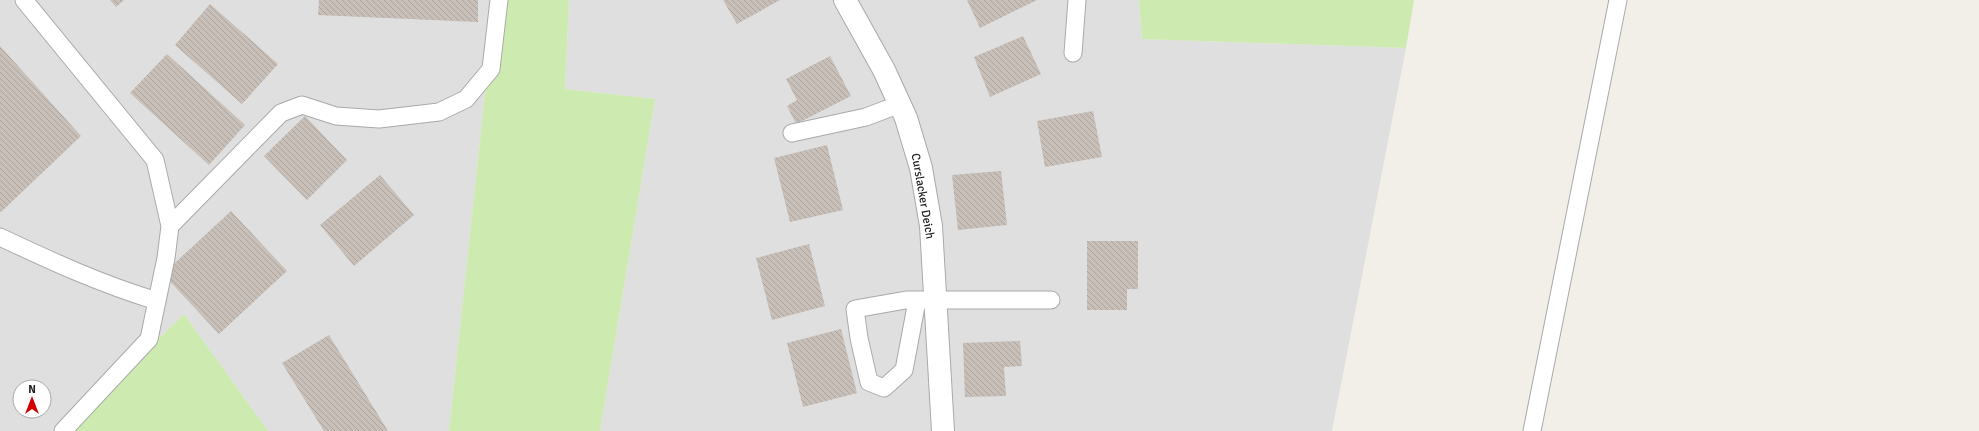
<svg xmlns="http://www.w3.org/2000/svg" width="1979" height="431" viewBox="0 0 1979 431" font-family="Signika,sans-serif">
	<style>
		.residential { fill: #e0dfdf; fill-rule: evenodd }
		.grass { fill: #cdebb0 }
		.building { fill: url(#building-back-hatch) }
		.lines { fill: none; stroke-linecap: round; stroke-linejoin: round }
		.service-casing { stroke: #a9a9a9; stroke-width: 19 }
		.minor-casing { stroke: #a9a9a9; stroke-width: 24 }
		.service { stroke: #fff; stroke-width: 17 }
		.minor { stroke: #fff; stroke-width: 22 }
		.labels { text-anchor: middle; stroke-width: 4; stroke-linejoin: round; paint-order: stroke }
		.street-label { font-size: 12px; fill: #222; stroke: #fff }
	</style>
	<defs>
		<pattern id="building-back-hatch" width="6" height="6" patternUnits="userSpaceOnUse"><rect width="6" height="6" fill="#c7bfb8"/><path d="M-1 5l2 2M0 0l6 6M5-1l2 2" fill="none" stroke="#aba49e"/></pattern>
	</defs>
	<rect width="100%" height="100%" fill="#f2efe9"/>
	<path class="residential" d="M 0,0 L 495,0 L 449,431 L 268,431 L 184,314 L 64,431 L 0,431 ZM 20,387 L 44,387 L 44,411 L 20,411 Z
		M 569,0 L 1139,0 L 1142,39 L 1406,48 L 1332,431 L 600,431 L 655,99 L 565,89 Z"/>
	<path class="grass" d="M 495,0 L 569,0 L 565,89 L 655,99 L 600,431 L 449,431 Z
		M 1139,0 L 1414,0 L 1406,48 L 1142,39 Z
		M 184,314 L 268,431 L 64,431 Z"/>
	<path class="building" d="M 110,0 L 124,0 L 116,7 Z
		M 319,0 L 478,0 L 478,22 L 318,15 Z
		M 723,0 L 780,0 L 737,24 Z
		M 967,0 L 1037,0 L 980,28 Z
		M 210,4 L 278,64 L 242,104 L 175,45 Z
		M 1023,36 L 1041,74 L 990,97 L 974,57 Z
		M 0,46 L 81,136 L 1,212 L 0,211 Z
		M 167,54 L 245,125 L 209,165 L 130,93 Z
		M 830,56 L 851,96 L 796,124 L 787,106 L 797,100 L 786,79 Z
		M 1093,111 L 1102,157 L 1045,167 L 1037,121 Z
		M 305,116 L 347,160 L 307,200 L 264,156 Z
		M 827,145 L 843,210 L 790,222 L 774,158 Z
		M 1001,171 L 1007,225 L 958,230 L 952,175 Z
		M 380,175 L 414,215 L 354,266 L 320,225 Z
		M 231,211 L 287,271 L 219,334 L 163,274 Z
		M 1087,241 L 1138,241 L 1138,289 L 1127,289 L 1127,310 L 1087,310 Z
		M 809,244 L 825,306 L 772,320 L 756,258 Z
		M 841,329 L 857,393 L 803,407 L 787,343 Z
		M 329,335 L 388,431 L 324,431 L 282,363 Z
		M 1020,341 L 1022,366 L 1004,367 L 1006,396 L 965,397 L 963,343 Z"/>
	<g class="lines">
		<defs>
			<path id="service" d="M 24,0 L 155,160 L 170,226 L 166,258 L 149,339 L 63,431
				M 1073,53 L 1077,0
				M 792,133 L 866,117 L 900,104
				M 170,226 L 281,113 L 302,105 L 336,116 L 379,119 L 439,112 L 466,99 L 491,69 L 499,0
				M 0,237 C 53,262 101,284 157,301
				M 917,301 L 904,370 L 884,388 L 869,382 L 859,338 L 855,309 L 906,300 L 1051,300
				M 1532,431 L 1618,0"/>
			<path id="minor" d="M 845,0 L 884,70 L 906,118 L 921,168 L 931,226 L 943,431"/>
		</defs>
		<use href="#service" class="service-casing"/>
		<use href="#minor" class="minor-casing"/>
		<use href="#service" class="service"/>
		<use href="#minor" class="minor"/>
	</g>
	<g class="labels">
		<g class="street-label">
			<text transform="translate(923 196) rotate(80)" y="4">Curslacker Deich</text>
		</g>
	</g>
	<g transform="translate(32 399)"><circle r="19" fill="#ffffff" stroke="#a7a7a7"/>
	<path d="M0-3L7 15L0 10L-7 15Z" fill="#d40000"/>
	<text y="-6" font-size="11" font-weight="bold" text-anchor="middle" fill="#222222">N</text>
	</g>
</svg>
